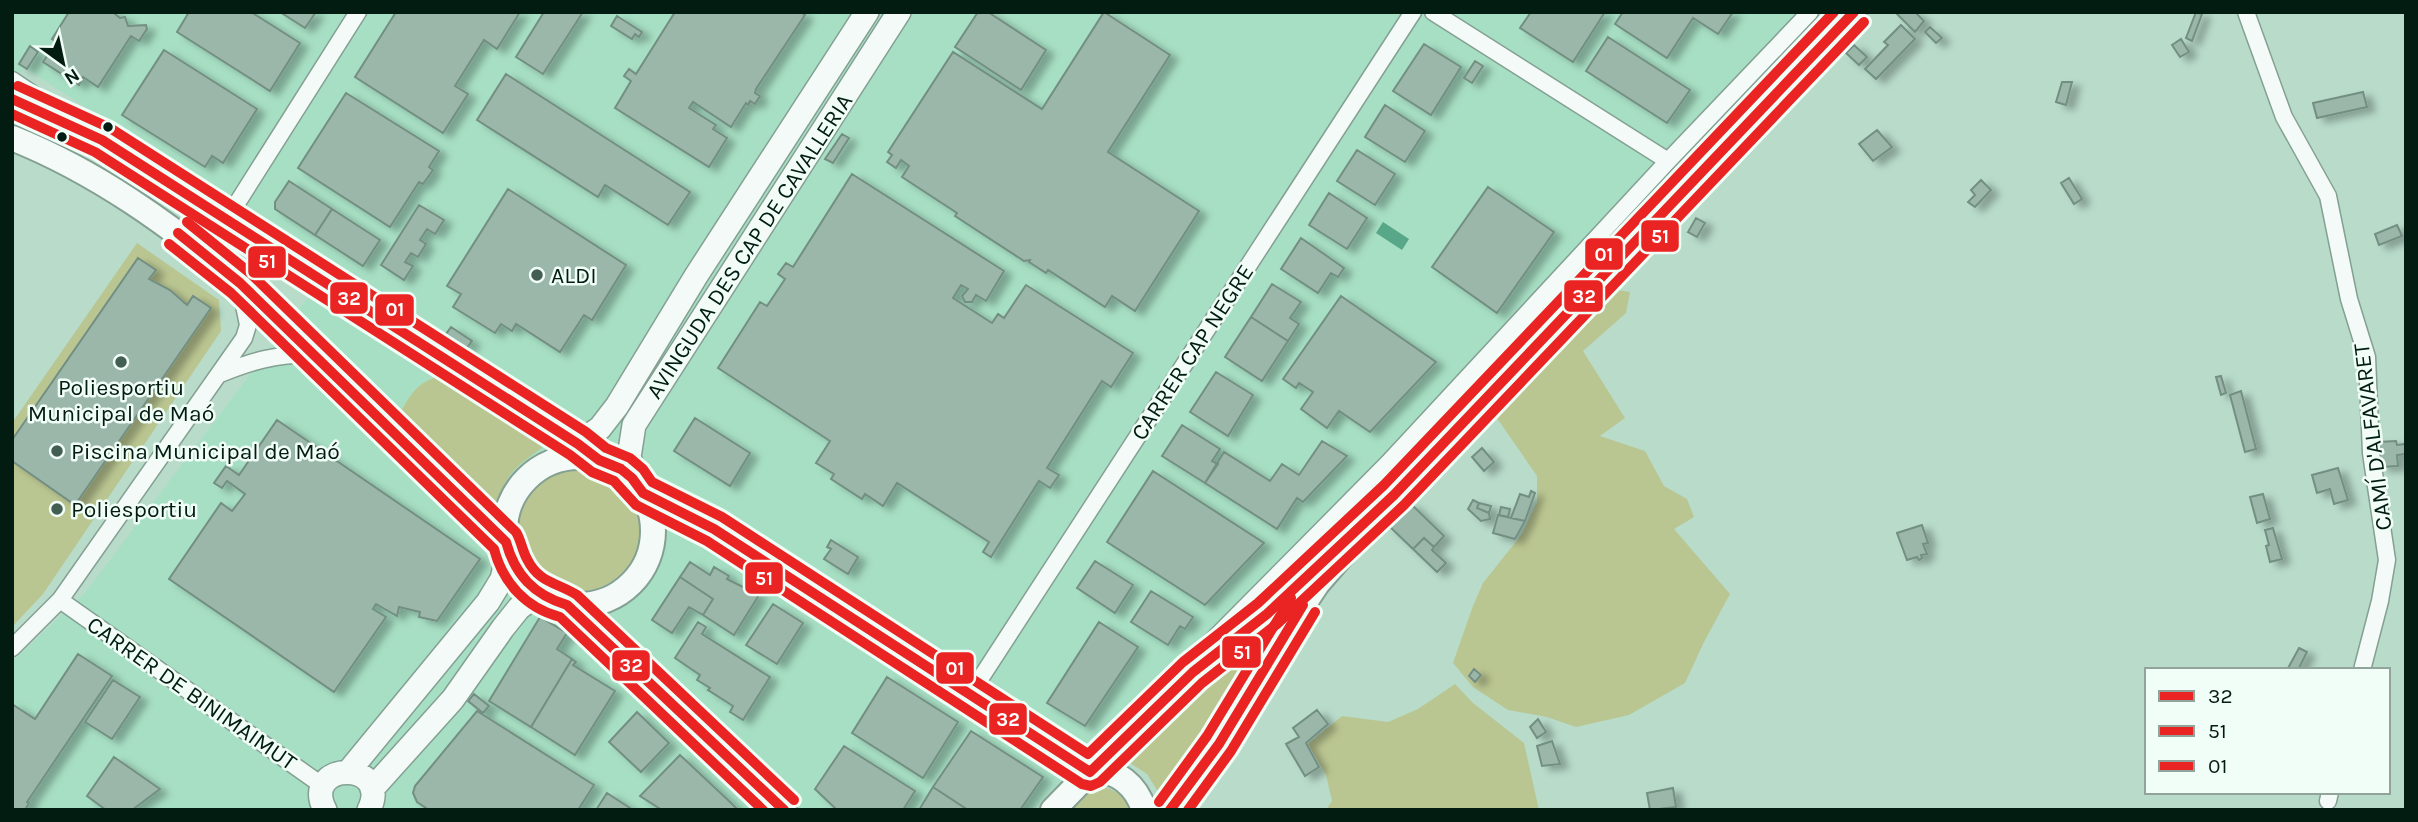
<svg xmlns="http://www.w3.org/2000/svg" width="2418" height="822" viewBox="0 0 2418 822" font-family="Karla,sans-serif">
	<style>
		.built { fill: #a7dfc4 }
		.green { fill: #bac691 }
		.water { fill: #57a788 }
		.building { fill: #9bb7aa; stroke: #738f82; stroke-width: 2; filter: url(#shadow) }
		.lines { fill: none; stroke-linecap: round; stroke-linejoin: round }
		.street-casing { stroke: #84a093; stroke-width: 19 }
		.secondary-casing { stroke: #84a093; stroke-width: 26 }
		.primary-casing { stroke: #84a093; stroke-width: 28 }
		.street { stroke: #f4faf7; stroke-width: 16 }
		.secondary { stroke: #f4faf7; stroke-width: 23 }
		.primary { stroke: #f4faf7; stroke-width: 24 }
		.bus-1-casing { stroke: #f1fef7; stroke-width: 16 }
		.bus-2-casing { stroke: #f1fef7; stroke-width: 16 }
		.bus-3-casing { stroke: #f1fef7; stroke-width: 16 }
		.bus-1 { stroke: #ea2423; stroke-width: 10 }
		.bus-2 { stroke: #ea2423; stroke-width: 10 }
		.bus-3 { stroke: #ea2423; stroke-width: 10 }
		.bus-dot { fill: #021c12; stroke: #f1fef7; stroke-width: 2.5 }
		.poi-dot { fill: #425f52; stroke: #f1fef7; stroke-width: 2.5 }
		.labels { text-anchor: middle; stroke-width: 5; stroke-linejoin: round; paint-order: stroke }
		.street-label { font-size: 23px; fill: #021c12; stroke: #f1fef7 }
		.poi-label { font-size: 23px; fill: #021c12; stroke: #f1fef7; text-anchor: start }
		.line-badge { stroke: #f1fef7; stroke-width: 2.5 }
		.badge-label { font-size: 19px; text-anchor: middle; font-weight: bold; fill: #fff }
	</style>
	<defs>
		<filter id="shadow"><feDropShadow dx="8" dy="4.5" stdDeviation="3.5" flood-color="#0004"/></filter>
	</defs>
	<rect width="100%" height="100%" fill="#b8dbca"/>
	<path class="built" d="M 12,12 L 1830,12 L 1098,742 L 1033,810 L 12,810 L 12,662 L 85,593 L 331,267 L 27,69 L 38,52 L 30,47 L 19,63 L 24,67 L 20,73 L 12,71 Z"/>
	<path class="green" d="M 137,243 L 219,300 L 221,331 L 43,594 L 12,627 L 12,423 Z
		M 1611,289 L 1630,292 L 1626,313 L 1583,351 L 1625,418 L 1600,436 L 1645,451 L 1664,486 L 1687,499 L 1694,517 L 1674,529 L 1730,594 L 1704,642 L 1685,683 L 1629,715 L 1576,727 L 1547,717 L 1508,710 L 1473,687 L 1453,663 L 1473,606 L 1483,583 L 1522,534 L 1537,502 L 1537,476 L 1492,411 Z
		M 451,374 L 541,436 L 542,448 C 515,467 508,472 496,503 L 477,502 L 395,421 C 413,392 415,380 451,374 Z
		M518 530a61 61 0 1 1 122 0a61 61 0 1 1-122 0Z
		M 1281,616 L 1223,722 L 1173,790 L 1162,798 L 1147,774 L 1121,757 L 1190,684 Z
		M 1455,684 L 1473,703 L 1524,743 L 1539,810 L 1326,810 L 1332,801 L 1326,775 L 1308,744 L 1342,716 L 1388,722 L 1418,709 Z
		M 1102,786 C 1116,791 1126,796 1132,810 L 1065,810 L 1087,789 Z"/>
	<path class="water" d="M 1383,222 L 1409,239 L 1402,250 L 1376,233 Z"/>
	<path class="building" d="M 69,12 L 116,12 L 115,14 L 120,18 L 125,17 L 128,26 L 146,25 L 147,29 L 139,41 L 131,36 L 98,87 L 83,77 L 79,85 L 43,62 L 56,42 L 52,39 Z
		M 189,12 L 251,12 L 300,43 L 270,91 L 177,32 Z
		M 280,12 L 316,12 L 305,28 Z
		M 396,12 L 520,12 L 497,49 L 484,40 L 455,86 L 468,94 L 443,133 L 355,77 Z
		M 544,12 L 583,12 L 543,74 L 516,57 Z
		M 675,12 L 801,12 L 805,15 L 756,89 L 755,93 L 760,96 L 755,104 L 750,101 L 748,105 L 746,103 L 731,127 L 693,102 L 689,108 L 716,125 L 713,129 L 727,138 L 709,167 L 615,108 L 631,81 L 624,76 L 629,69 L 636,74 Z
		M 978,12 L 988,12 L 1046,50 L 1021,90 L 955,47 Z
		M 1104,12 L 1170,55 L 1108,152 L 1199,211 L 1135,311 L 1112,296 L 1105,307 L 1048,270 L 1046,273 L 1029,262 L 1030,260 L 1024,261 L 955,216 L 957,213 L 902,177 L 909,166 L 901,160 L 896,168 L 887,162 L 892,155 L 888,152 L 953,52 L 1042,109 Z
		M 1531,12 L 1605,12 L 1573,62 L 1520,28 Z
		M 1623,12 L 1733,12 L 1718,34 L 1693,18 L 1667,58 L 1615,24 Z
		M 1895,12 L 1915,12 L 1924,21 L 1915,32 Z
		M 2196,12 L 2202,14 L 2192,41 L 2186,38 Z
		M 617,16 L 642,32 L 639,37 L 635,34 L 632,39 L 611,26 Z
		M 1901,25 L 1915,39 L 1876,79 L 1865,69 L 1888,45 L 1884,42 Z
		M 1930,27 L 1942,38 L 1936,43 L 1925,32 Z
		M 1608,37 L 1690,90 L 1667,123 L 1586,71 Z
		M 2181,39 L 2189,52 L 2180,57 L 2172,45 Z
		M 1424,44 L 1461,67 L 1431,115 L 1393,91 Z
		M 1854,45 L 1867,57 L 1859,65 L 1846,53 Z
		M 30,46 L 38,52 L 27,69 L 19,64 Z
		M 164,50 L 257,109 L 223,163 L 212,156 L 205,167 L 122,115 Z
		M 1475,61 L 1483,66 L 1472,83 L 1464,78 Z
		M 506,74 L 690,192 L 668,225 L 605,185 L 598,197 L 477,120 Z
		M 2062,82 L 2072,82 L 2066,105 L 2056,102 Z
		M 2363,92 L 2367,107 L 2317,118 L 2313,103 Z
		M 346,93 L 439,151 L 429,167 L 433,170 L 423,184 L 419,182 L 390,227 L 298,168 Z
		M 1385,105 L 1425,131 L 1405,162 L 1365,137 Z
		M 1877,130 L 1892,147 L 1873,161 L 1859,144 Z
		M 842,134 L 849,138 L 833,163 L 825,159 Z
		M 1357,150 L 1395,174 L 1375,205 L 1337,181 Z
		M 852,174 L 1004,271 L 986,301 L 976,295 L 972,302 L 965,302 L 962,296 L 968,289 L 961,285 L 953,298 L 992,323 L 998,314 L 1004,318 L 1026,285 L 1133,353 L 1111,387 L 1102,381 L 1047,468 L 1059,475 L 1050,488 L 1039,481 L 991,557 L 983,552 L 989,542 L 897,483 L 883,506 L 865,494 L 862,499 L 831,479 L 834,474 L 816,463 L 830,441 L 718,368 L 760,302 L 767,306 L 785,279 L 778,274 L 786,263 L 793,267 Z
		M 2069,178 L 2082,199 L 2074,204 L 2061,183 Z
		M 1981,180 L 1991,190 L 1975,207 L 1968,202 L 1975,195 L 1971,190 Z
		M 289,181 L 332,209 L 315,235 L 275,209 L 275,202 Z
		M 1488,187 L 1554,232 L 1497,313 L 1432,267 Z
		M 508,189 L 626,265 L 592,320 L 584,315 L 560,352 L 516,324 L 512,331 L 501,324 L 495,333 L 453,307 L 461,294 L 447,286 Z
		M 1329,193 L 1367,218 L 1347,249 L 1309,225 Z
		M 419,205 L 444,220 L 435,234 L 427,229 L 420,240 L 426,244 L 418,257 L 411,253 L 405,262 L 413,266 L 404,280 L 381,265 Z
		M 332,209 L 380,240 L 363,266 L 315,235 Z
		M 1696,218 L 1705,223 L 1697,237 L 1688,232 Z
		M 2397,225 L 2402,236 L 2379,245 L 2375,234 Z
		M 1301,238 L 1344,268 L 1338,277 L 1331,273 L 1318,293 L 1281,269 Z
		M 138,258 L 156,270 L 149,279 L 170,290 L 187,305 L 193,296 L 211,308 L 75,505 L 12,461 L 12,440 Z
		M 1272,284 L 1301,302 L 1290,318 L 1299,324 L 1288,341 L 1251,317 Z
		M 1341,296 L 1436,362 L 1370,432 L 1339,411 L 1327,428 L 1301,409 L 1313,392 L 1299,383 L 1296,388 L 1283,379 Z
		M 1251,317 L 1288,341 L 1262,381 L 1225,357 Z
		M 451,327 L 472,341 L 467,348 L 446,334 Z
		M 1216,372 L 1253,395 L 1228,436 L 1190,412 Z
		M 2221,376 L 2226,393 L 2221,395 L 2216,377 Z
		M 2241,391 L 2256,449 L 2245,452 L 2230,395 Z
		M 695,418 L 750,453 L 730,486 L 674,451 Z
		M 277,420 L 480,559 L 437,621 L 419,617 L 420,612 L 399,607 L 397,616 L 376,604 L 373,609 L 386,617 L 334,692 L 169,579 L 221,503 L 232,511 L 245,494 L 227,481 L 222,488 L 214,483 L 226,466 L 239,475 Z
		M 1182,425 L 1220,449 L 1212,461 L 1218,464 L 1205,483 L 1162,456 Z
		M 1322,441 L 1347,456 L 1303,502 L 1297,498 L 1277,529 L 1205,483 L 1224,452 L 1270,481 L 1282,464 L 1299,475 Z
		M 2396,441 L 2397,445 L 2405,444 L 2405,454 L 2397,455 L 2398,466 L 2381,467 L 2378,442 Z
		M 1482,448 L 1494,462 L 1484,471 L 1472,457 Z
		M 2338,468 L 2348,500 L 2334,504 L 2330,489 L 2317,493 L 2312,475 Z
		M 1153,471 L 1264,543 L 1205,605 L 1107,542 Z
		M 1531,491 L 1535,493 L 1525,521 L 1511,518 L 1520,494 L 1529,497 Z
		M 2263,494 L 2270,519 L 2257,523 L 2250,497 Z
		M 1473,500 L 1479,503 L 1477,508 L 1489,513 L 1490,519 L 1481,521 L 1468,509 Z
		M 1410,503 L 1444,536 L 1434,547 L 1424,538 L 1413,549 L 1388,525 Z
		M 1479,503 L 1491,506 L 1489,513 L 1477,508 Z
		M 1501,507 L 1510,509 L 1508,517 L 1499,515 Z
		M 1498,515 L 1525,521 L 1515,539 L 1493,533 Z
		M 1922,525 L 1928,543 L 1923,544 L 1927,554 L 1921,555 L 1922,558 L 1919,560 L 1917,557 L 1907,560 L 1897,533 Z
		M 2273,528 L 2282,559 L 2270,562 L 2266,546 L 2269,545 L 2265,530 Z
		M 1424,538 L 1434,547 L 1432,550 L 1446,563 L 1437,572 L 1413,549 Z
		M 831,540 L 858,557 L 848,574 L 824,559 L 831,549 L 827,547 Z
		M 1095,561 L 1133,585 L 1115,613 L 1077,588 Z
		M 690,562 L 710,575 L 714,567 L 729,576 L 727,579 L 759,595 L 734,635 L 703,615 L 713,599 L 680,577 Z
		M 680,577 L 713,599 L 703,615 L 689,607 L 672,633 L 652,620 Z
		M 1151,591 L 1193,617 L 1185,629 L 1180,626 L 1168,645 L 1131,622 Z
		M 773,604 L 803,623 L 777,664 L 746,645 Z
		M 540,617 L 567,633 L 557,649 L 572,659 L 531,727 L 489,701 Z
		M 698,622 L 706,627 L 702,634 L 770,677 L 743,720 L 730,712 L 733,706 L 708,690 L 710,688 L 697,680 L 700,675 L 675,658 Z
		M 1099,622 L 1138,647 L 1085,726 L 1047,703 Z
		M 2299,648 L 2307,652 L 2298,670 L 2287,670 Z
		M 78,654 L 112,676 L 27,802 L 29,803 L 25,810 L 12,810 L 12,704 L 35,719 Z
		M 572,659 L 576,662 L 573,665 L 615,691 L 575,755 L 531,727 Z
		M 1474,669 L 1481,675 L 1475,682 L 1469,676 Z
		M 887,677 L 958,722 L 923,778 L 852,733 Z
		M 113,680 L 140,697 L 112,739 L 85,722 Z
		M 474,694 L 489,706 L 483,713 L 468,701 Z
		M 1317,710 L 1328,724 L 1306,743 L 1319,767 L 1305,776 L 1286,744 L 1299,737 L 1293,728 Z
		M 477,711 L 594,785 L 578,810 L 429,810 L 417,802 L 413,793 L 415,786 Z
		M 637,712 L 669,743 L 641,772 L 609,742 Z
		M 1538,719 L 1546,732 L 1537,738 L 1530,727 Z
		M 971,731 L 1043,777 L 1020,810 L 968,810 L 933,787 Z
		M 1552,741 L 1560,764 L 1542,766 L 1537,746 Z
		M 844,746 L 915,791 L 903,810 L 837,810 L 815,789 Z
		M 680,755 L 729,801 L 738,810 L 662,810 L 640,796 Z
		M 114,757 L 160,789 L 132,810 L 106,810 L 87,796 Z
		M 933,787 L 956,802 L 968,810 L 919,810 Z
		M 1673,788 L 1676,807 L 1650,810 L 1647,793 Z
		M 607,793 L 633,810 L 596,810 Z"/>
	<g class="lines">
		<defs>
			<path id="street" d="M 1433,12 L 1668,161
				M 2246,12 L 2284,117 L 2328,196 L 2349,299 L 2367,357 L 2371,453 L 2387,560 L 2380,601 L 2362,670
				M 12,80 L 58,111
				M 227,219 L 358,12
				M 220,374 C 255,360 274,355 312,354
				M 60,600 L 323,786
				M 12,648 L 60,600 L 244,338 L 248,325 L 240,286
				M 1189,664 L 1388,463 L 1668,161 L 1810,12
				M 971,693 L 1413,12
				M 2328,801 L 2330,792"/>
			<path id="secondary" d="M 550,463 L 600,428 L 617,406 L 696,276 L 867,12
				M 639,487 L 629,457 L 634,425 L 899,12
				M 349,771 L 488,602 L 502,579 L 508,553
				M 372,789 L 453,699 L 503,628 L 519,608 L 531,599 L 545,597
				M 325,810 C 300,761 393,759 369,810"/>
			<path id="primary" d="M 12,99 L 102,140 L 578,444 L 599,460
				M 12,138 C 97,172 170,225 240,283 L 506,542
				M505 531a74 74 0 1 1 148 0a74 74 0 1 1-148 0Z
				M 643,493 L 714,529 L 1090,772
				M 567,605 L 784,810
				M 1093,771 L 1193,672 L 1267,614 L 1317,567
				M 1053,810 L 1090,772 C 1117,767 1137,787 1144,810
				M 1170,810 L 1219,744 L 1291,623 L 1317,584 L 1394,495 L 1854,12"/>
		</defs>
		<use href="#street" class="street-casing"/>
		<use href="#secondary" class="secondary-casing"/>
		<use href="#primary" class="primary-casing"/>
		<use href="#street" class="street"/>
		<use href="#secondary" class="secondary"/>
		<use href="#primary" class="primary"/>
		<defs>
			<path id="bus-1" d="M 12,99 L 102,140 L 578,444 L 599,460 L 621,469 L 632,478 L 643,493 L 714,529 L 1090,772 L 1193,672 L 1267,614 L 1394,495 L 1854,12
				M 178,233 L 240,283 L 506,542 C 515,575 534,595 567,605 L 784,810
				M 1170,810 L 1219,744 L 1303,605"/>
			<path id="bus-2" d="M 12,114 L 95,152 L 570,455 L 592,472 L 614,481 L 636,505 L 707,541 L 1082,784 L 1091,786 L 1100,782 L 1202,683 L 1277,624 L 1404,505 L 1864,22
				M 169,244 L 231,293 L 494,549 C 503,583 526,608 560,617 L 763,810
				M 1188,810 L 1231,751 L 1315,612"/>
			<path id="bus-3" d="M 18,86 L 110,128 L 586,432 L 606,448 L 630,458 L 643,469 L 652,482 L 722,517 L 1088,754 L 1183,662 L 1258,603 L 1384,485 L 1834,12
				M 187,222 L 250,273 L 516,532 C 521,540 522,550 527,559 C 539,583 556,582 577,595 L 794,800
				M 1159,802 L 1207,736 L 1291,598"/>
		</defs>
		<use href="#bus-1" class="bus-1-casing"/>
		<use href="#bus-2" class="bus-2-casing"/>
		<use href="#bus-3" class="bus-3-casing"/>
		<use href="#bus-1" class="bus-1"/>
		<use href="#bus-2" class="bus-2"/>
		<use href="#bus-3" class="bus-3"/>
	</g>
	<g class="bus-dot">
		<circle cx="108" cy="127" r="6"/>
		<circle cx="62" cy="137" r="6"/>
	</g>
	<g class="poi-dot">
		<circle cx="537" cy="275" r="7"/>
		<circle cx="121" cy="362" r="7"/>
		<circle cx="57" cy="451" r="7"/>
		<circle cx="57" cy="509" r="7"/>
	</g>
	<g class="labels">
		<g class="street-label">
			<text transform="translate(749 246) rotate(-57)" y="8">AVINGUDA DES CAP DE CAVALLERIA</text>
			<text transform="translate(1192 352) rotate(-57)" y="8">CARRER CAP NEGRE</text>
			<text transform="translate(2372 437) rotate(-97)" y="8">CAMÍ D'ALFAVARET</text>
			<text transform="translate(192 693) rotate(35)" y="8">CARRER DE BINIMAIMUT</text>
		</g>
		<g class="poi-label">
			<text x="551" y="283">ALDI</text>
			<text x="121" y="395" text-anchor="middle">Poliesportiu<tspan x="121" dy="26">Municipal de Maó</tspan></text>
			<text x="71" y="459">Piscina Municipal de Maó</text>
			<text x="71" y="517">Poliesportiu</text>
		</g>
	</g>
	<g class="line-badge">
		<rect x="1640" y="219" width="40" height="34" rx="7" fill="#ea2423"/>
		<rect x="1584" y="237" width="40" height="34" rx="7" fill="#ea2423"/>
		<rect x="247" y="245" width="40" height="34" rx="7" fill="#ea2423"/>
		<rect x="1563" y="279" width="41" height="34" rx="7" fill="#ea2423"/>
		<rect x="329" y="281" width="40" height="34" rx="7" fill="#ea2423"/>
		<rect x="374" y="293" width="41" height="34" rx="7" fill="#ea2423"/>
		<rect x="744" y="561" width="40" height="34" rx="7" fill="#ea2423"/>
		<rect x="1221" y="635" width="41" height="34" rx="7" fill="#ea2423"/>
		<rect x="611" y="649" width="40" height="33" rx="7" fill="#ea2423"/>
		<rect x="935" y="651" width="40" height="34" rx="7" fill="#ea2423"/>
		<rect x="988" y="702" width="40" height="34" rx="7" fill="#ea2423"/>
	</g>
	<g class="badge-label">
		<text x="1660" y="243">51</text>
		<text x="1604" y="261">01</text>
		<text x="267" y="268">51</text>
		<text x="1584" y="303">32</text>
		<text x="349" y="305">32</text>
		<text x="395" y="316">01</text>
		<text x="764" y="585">51</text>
		<text x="1242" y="659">51</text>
		<text x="631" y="672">32</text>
		<text x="955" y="675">01</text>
		<text x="1008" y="726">32</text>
	</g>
	<rect width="2418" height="822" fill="none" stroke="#021c12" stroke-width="28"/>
	<rect x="2145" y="668" width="245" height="126" fill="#f1fef7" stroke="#91a49b" stroke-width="2"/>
	<rect x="2159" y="691" width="35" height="10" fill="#ea2423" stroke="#91a49b" stroke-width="2"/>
	<text x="2208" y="703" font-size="21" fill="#021c12">32</text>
	<rect x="2159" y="726" width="35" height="10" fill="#ea2423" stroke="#91a49b" stroke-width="2"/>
	<text x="2208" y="738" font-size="21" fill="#021c12">51</text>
	<rect x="2159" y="761" width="35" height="10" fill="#ea2423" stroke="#91a49b" stroke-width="2"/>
	<text x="2208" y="773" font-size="21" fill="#021c12">01</text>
	<g transform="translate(63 63) rotate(147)" stroke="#f1fef7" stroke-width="5" paint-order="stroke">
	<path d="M0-5L12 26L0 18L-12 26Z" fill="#021c12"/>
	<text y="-10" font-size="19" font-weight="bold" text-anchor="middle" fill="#021c12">N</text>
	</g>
</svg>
